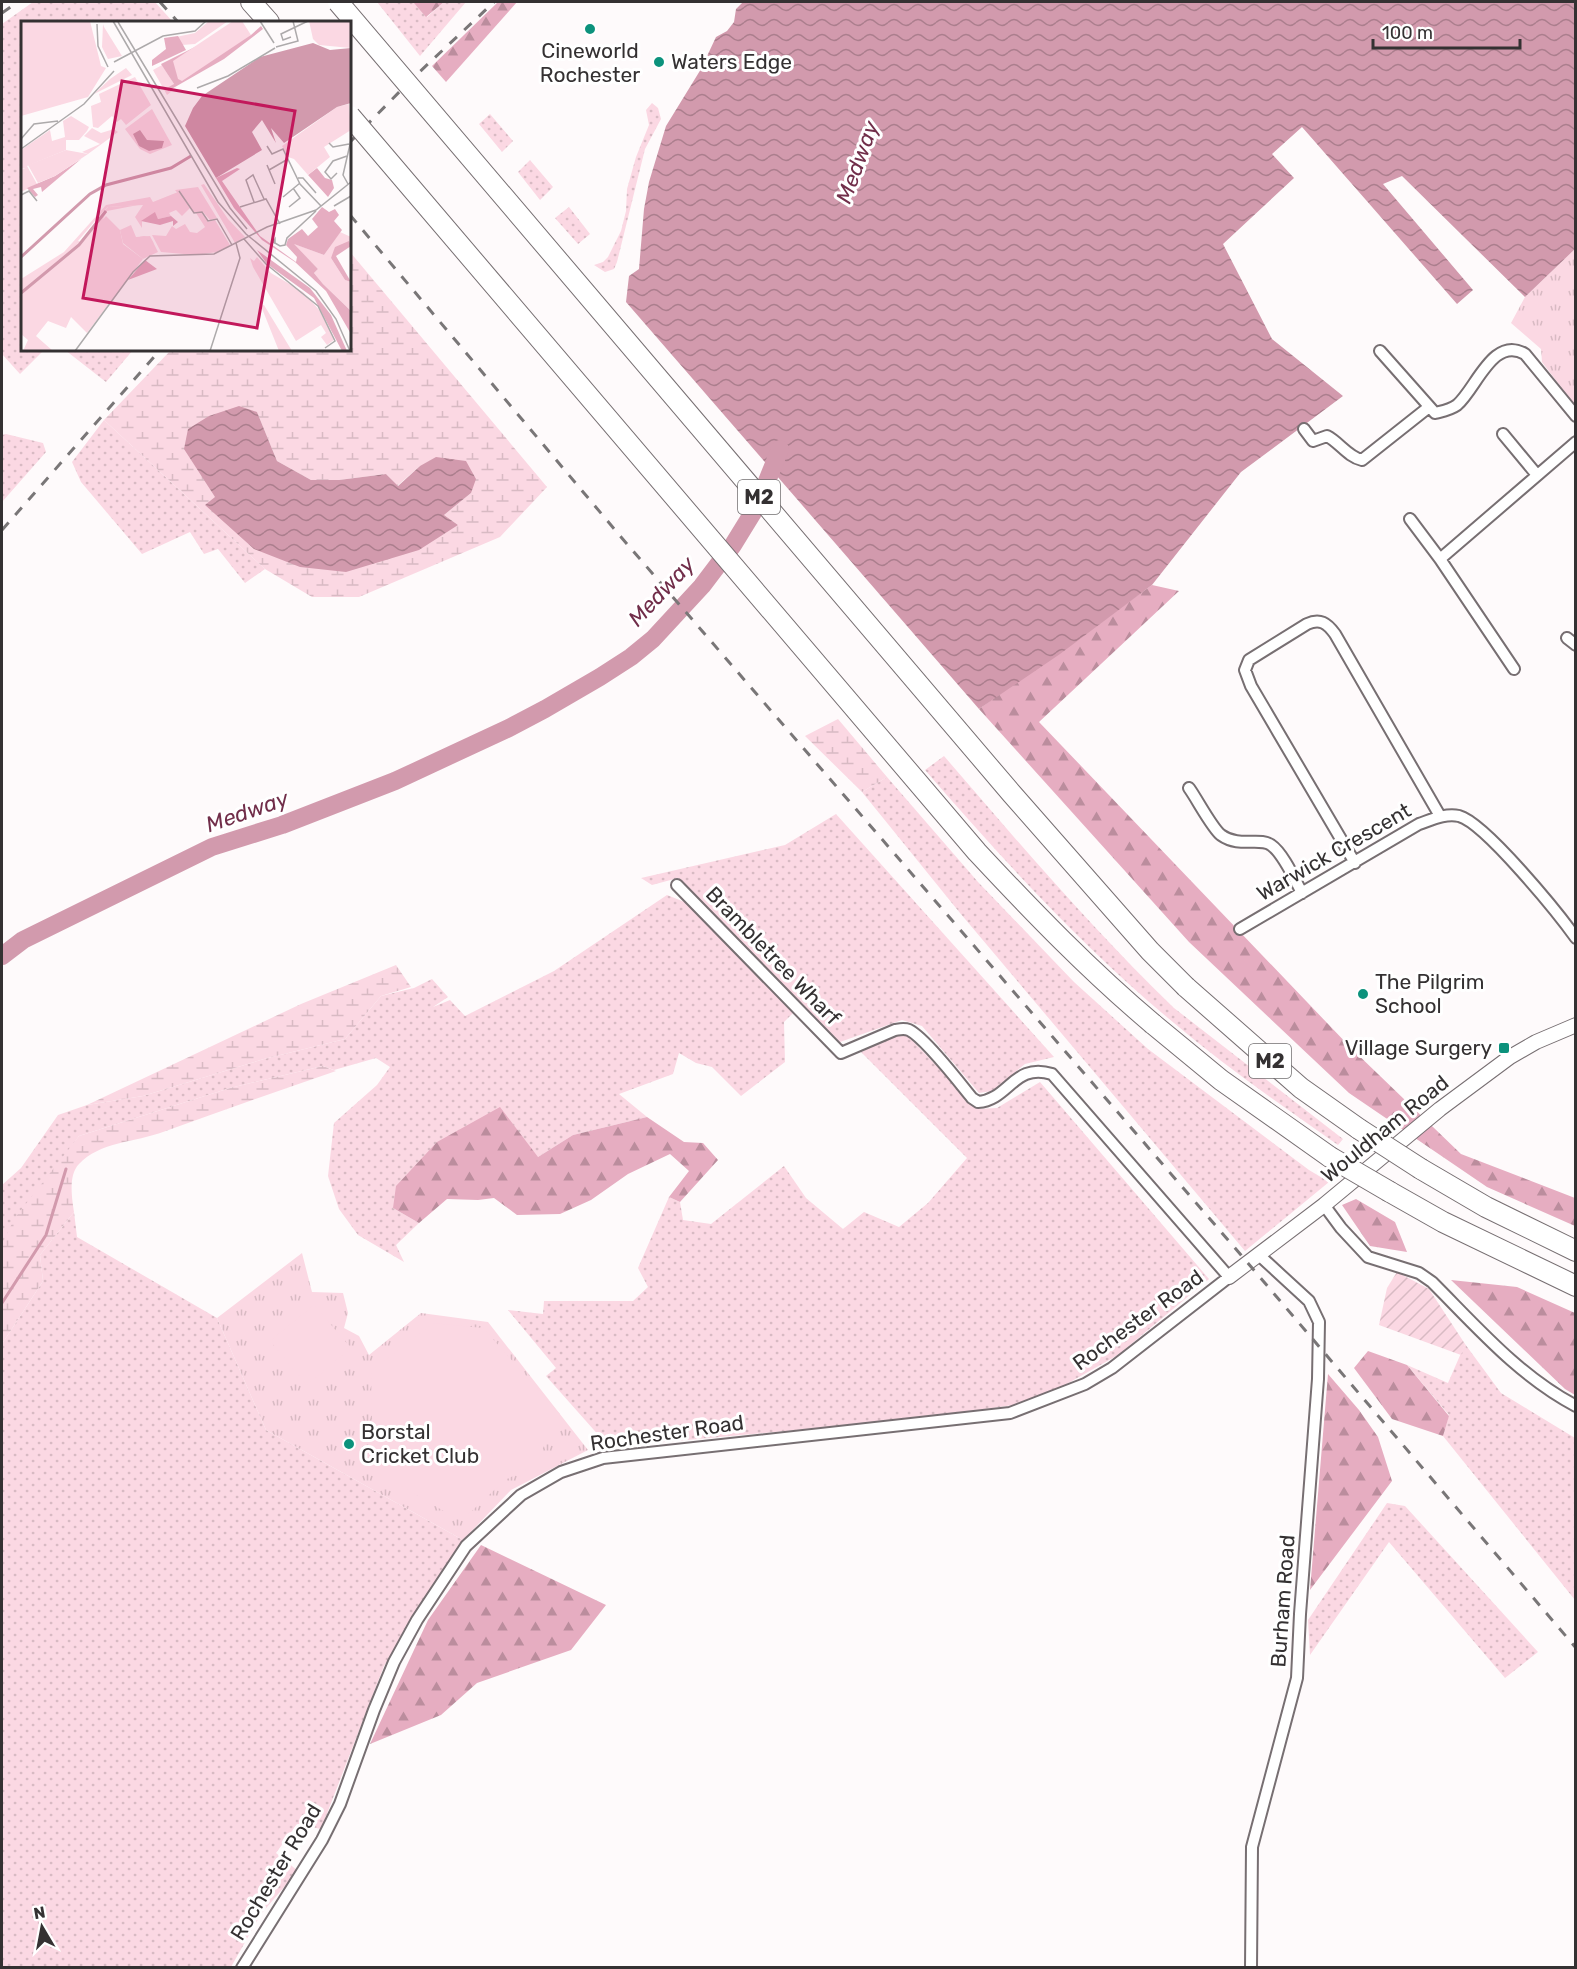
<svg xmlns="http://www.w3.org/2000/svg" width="1577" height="1969" font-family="Rubik,sans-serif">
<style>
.grass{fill:url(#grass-dots)}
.forest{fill:url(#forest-firs)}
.wetland{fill:url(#wetland-marsh);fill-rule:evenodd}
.park{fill:url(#park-tufts)}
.garden{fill:url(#garden-furrows)}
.pitch{fill:#fbd8e3}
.water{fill:url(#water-waves)}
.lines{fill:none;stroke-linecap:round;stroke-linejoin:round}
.stream{stroke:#d29aad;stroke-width:3}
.river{stroke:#d29aad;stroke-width:18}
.minor-casing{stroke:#776f72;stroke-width:14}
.tertiary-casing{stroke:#776f72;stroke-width:16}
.motorway-casing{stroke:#776f72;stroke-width:22}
.minor{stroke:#fff;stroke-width:10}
.tertiary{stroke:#fff;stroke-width:14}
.motorway{stroke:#fff;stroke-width:20}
.rail{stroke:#797677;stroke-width:3;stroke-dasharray:10 10;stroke-linecap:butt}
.motorway-bridge-casing{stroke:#776f72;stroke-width:22;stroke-linecap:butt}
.motorway-bridge{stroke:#fff;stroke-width:20}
.poi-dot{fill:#0c927c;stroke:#fff;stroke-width:2}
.labels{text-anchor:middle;stroke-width:6;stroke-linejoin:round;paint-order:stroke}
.shield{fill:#fff;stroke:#716f70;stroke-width:1.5}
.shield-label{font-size:20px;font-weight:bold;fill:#343132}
.poi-label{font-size:21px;fill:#343132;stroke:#fff;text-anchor:start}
.street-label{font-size:21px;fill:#343132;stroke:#fff}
.water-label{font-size:22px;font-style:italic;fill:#712e4a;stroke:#fff}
.inset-river{fill:none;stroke:#d29aad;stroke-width:3}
.inset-road{fill:none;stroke:#adaaab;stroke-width:1.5}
.view{fill:#c2185b;fill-opacity:0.15;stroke:#c2185b;stroke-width:3}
.inset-edge{fill:none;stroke:#343132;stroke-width:3}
</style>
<defs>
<pattern id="grass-dots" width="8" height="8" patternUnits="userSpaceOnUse" patternTransform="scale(1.5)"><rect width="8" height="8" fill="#fbd8e3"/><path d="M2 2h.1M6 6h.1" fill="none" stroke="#d8bac3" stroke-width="1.8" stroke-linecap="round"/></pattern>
<pattern id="forest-firs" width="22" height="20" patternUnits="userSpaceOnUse" patternTransform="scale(1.5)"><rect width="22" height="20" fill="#e6adc1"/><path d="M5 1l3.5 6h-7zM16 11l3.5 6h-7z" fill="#bb8d9d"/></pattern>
<pattern id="wetland-marsh" width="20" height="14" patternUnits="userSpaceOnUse" patternTransform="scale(1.5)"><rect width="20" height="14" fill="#fbd8e3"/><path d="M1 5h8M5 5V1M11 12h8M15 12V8" fill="none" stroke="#d8bac3"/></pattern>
<pattern id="park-tufts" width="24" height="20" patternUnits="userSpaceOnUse" patternTransform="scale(1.5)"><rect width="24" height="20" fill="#fbd8e3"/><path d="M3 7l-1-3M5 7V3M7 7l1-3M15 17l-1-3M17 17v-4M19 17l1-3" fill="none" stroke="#d8bac3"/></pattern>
<pattern id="garden-furrows" width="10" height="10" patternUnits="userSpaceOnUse" patternTransform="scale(1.5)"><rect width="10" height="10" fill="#fbd8e3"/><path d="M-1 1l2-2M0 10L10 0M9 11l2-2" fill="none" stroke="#d8bac3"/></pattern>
<pattern id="water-waves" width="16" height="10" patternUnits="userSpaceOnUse" patternTransform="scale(1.5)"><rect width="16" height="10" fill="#d29aad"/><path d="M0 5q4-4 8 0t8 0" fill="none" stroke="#ab7e8d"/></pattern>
</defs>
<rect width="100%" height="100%" fill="#fefafb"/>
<path class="grass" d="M33,2H155L173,22H22V350H44L20,374L2,354V24Z
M377,2H413L427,17L444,2H466L420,56Z
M652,103L658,108L661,119L645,149L617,262L614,269L605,272L594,265L603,262L608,257L621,231L626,211L627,189L636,157L649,125L646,110Z
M490,114L513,141L502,152L479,124Z
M530,160L553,187L540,200L518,172Z
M569,207L590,234L578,244L555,218Z
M65,350H133L106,382Z
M104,420L265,569L245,583L218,549L204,554L190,532L142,554L81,482L72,462Z
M6,434L43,443L46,452L2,502V435Z
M944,756C1018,842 1092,929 1174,1008L1343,1139L1338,1145C1282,1106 1226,1067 1174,1023C1083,948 1002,859 925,770Z
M887,777L978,882L1074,982L1148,1049L1309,1170L1329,1182L1245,1251L960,913L862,792Z
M836,814L1054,1057L1025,1064L992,1091L979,1093L922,1026L902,1020L840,1042L678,878L652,885L641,878L785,845Z
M667,895L687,903L795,1011L784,1022L785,1062L741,1096L712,1067L696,1063L679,1053L673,1074L619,1094L647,1117L573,1135L538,1157L393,1208L419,1223L396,1245L404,1262L358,1235L339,1209L328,1176L334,1123L377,1085L390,1067L376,1058L334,1070L323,1066L230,1088L79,1136L2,1245V1185L21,1168L58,1115L87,1105L143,1096L264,1059L345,1039L381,996L414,988L432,979L448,997L433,1007L450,1000L465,1016L554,971Z
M899,1032L908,1036L978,1109L997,1108L1040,1082L1209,1279L1118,1355L1063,1386L1013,1405L919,1419L609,1447L546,1376L556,1368L508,1310L543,1314L544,1301H633L648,1287L638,1268L669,1197L680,1202L683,1220L711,1224L784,1166L806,1198L843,1229L864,1212L899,1227L928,1203L967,1158L861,1052Z
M74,1212L77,1237L217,1318L266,1430L463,1540L384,1666L321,1829L297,1824L276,1853L298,1871L261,1914L231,1967L2,1968V1344L43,1281L40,1255Z
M1465,1344L1501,1393L1575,1438V1600L1443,1436L1449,1415L1407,1365L1448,1383Z
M1387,1503L1405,1506L1538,1652L1505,1678L1389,1542L1310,1655L1308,1620Z"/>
<path class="forest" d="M413,2H444L426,17Z
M498,2H517L446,82L432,66Z
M1152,585L1179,591L1039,722L1351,1048L1461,1154L1575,1198V1226L1487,1187L1349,1093L1189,942L979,709Z
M500,1107L538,1157L573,1135L647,1117L684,1142L703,1143L718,1160L680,1202L669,1197L689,1171L670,1154L628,1174L591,1200L560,1214L517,1215L494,1198L478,1200L447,1199L419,1223L393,1208L396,1186L437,1142Z
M1356,1199L1395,1222L1407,1252L1370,1246L1342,1205Z
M1451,1280L1517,1287L1575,1313V1395L1565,1389Z
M1368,1351L1407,1365L1449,1416L1443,1436L1392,1419L1354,1368Z
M1328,1374L1359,1410L1378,1437L1392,1481L1310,1590Z
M481,1545L606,1605L571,1650L477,1683L441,1715L370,1744L428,1620Z"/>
<path class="wetland" d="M350,252L547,487L500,537L359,597H312L265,569L104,420L171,350H350ZM257,412L277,461L311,480H339L386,474L397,486L420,466L471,493L444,515L458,525L206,505L216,498Z
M838,719L887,777L862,792L805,736Z
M396,965L411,987L381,996L345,1039L264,1059L143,1096L87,1105L301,1004Z
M323,1066L336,1071C278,1091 221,1111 163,1132C136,1142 99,1142 79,1164C68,1175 72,1199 74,1212L40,1255L43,1281L2,1344V1245L14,1219L79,1136L230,1088Z"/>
<path class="park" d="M1575,249V406L1542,362L1541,349L1511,323L1525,297Z
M302,1253L312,1292L343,1293L348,1313L344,1328L359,1336L369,1355L421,1313L488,1322L588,1450L511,1490L463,1540L266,1430L217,1318Z"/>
<path class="garden" d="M1397,1272L1429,1289L1465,1344L1461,1355L1379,1325L1387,1288Z"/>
<path class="pitch" d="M314,1305L351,1348L307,1385L270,1341Z
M433,1323L483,1328L560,1414L534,1466L505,1480L461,1521L373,1470L371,1371Z"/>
<path class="water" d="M743,2H1575V249L1525,297L1402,176L1383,184L1473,290L1457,304L1302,127L1272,154L1294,178L1223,244L1272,339L1343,396L1241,472L1152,585L1060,654L979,709L626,302L629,276L639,269L644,209L649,182L666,126L701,69L716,37L727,31L734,22L736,9Z
M239,406L257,412L277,461L311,480H339L386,474L398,486L420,466L436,457L466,461L476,479L471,493L444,515L458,525L419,550L346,572L300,567L254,549L205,505L215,497L184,449L188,429L209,416Z"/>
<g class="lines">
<path class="stream" d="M2,1303L46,1235L66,1169"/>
<path class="river" d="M2,956L23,940L212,847L282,825L395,781L509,728L545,709L600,677L631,657L653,639L702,586L733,545L757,506L780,449"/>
<g class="minor-casing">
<path id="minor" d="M1380,351L1435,413C1443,411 1450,410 1457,405C1476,389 1493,335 1525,354L1576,416
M1304,429L1313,441L1327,436C1339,442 1348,457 1362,460L1429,407
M1503,434L1537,475
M1410,519L1440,559L1514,669
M1440,559L1576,442
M1567,638L1576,645
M1189,788C1197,799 1212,828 1221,835C1239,848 1260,837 1271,845C1283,853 1295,880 1302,893
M1355,863L1251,686L1245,670L1249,660L1307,624C1320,618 1327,623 1335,634L1440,816
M1240,929L1419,824C1431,820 1445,813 1459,816C1485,823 1558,913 1576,938
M1324,1205L1341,1228L1368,1257L1419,1273L1432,1282C1477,1327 1519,1376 1576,1406
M242,1968L322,1840L340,1804L374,1710L394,1662L417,1620L466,1546L521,1495L561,1472L603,1458L1010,1413L1085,1384L1112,1368L1229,1277L1052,1074C1014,1062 1009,1100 978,1102L972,1098C959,1082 925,1038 909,1030C904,1028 901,1029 895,1030L841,1053L677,885
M1251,1968L1252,1847L1297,1678L1300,1614L1318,1379L1319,1322L1309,1301L1259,1255"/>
</g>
<g class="tertiary-casing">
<path id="tertiary" d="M1229,1277L1324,1205L1440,1109L1510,1057L1536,1042L1576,1025"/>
</g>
<g class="motorway-casing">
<path id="motorway" d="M251,2L269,22
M1186,987L1301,1088L1359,1129
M1153,1024L1221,1080L1330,1157
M1421,1169L1486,1207L1576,1251
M1390,1192L1443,1222L1576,1286"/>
</g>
<use href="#minor" class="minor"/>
<use href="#tertiary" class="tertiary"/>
<use href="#motorway" class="motorway"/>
<path class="rail" d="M160,2L178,22
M2,13L18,2
M350,142L412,79L494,2
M350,215L621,537L1241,1255L1576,1648
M2,530L160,350"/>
<g class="motorway-bridge-casing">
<path id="motorway-bridge" d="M338,2L1012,794L1150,951L1186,987
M350,116L977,852C1033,912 1090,971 1153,1024
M1359,1129L1421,1169
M1330,1157L1390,1192"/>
</g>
<use href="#motorway-bridge" class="motorway-bridge"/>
</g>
<g class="poi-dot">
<circle cx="590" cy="29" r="6"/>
<circle cx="659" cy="62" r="6"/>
<circle cx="1363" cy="994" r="6"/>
<rect x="1498" y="1042" width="12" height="12" rx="3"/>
<circle cx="349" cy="1444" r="6"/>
</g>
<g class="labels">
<g class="shield">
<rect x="738" y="480" width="42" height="34" rx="4.5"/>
<rect x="1249" y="1044" width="42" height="34" rx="4.5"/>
</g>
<g class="shield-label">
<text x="759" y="504">M2</text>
<text x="1270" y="1068">M2</text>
</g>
<g class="poi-label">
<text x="590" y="58" text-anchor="middle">Cineworld<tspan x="590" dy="24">Rochester</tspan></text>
<text x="671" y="69">Waters Edge</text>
<text x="1375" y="989">The Pilgrim<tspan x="1375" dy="24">School</tspan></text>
<text x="1492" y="1055" text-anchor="end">Village Surgery</text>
<text x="361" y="1439">Borstal<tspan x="361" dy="24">Cricket Club</tspan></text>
</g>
<g class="street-label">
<text transform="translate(1334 852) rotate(-30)" y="7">Warwick Crescent</text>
<text transform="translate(773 956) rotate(46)" y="7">Brambletree Wharf</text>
<text transform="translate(1385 1129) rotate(-39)" y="7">Wouldham Road</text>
<text transform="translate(1138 1320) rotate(-36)" y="7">Rochester Road</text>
<text transform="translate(667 1433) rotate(-8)" y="7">Rochester Road</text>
<text transform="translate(1283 1601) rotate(-86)" y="7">Burham Road</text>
<text transform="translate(276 1872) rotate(-59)" y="7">Rochester Road</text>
</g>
<g class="water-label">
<text transform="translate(857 162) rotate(-70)" y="8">Medway</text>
<text transform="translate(661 591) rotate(-47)" y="8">Medway</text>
<text transform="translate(247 811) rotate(-19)" y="8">Medway</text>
</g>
</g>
<g transform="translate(21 21)">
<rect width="330" height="330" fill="#fefafb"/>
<path d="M188,0H207L174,23L161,24L155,16L174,12ZM82,3L83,6L101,35L87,38L81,26ZM141,44L153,63L148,70L156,66L146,74L132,49ZM105,47L111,54L73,73L89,58ZM114,56L130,84L105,104L100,98L96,101L91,95L77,107L72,106L70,85L80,81L78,73ZM50,95L68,106L66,110L58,119H45V129L6,145L16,163L0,171V149L4,147L0,148V129L29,109L31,120L44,116L42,100ZM71,107L80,112L93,108L97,111L67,133L61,131L79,123L63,115ZM183,163L207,198L224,216L214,222L180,164ZM177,166L196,197L189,199L182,191H173L154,169ZM157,171L169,187L161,195L155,189L148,192L150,195L137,198L134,192L121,200V207L114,196L122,184L87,186L79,194L57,220L61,221L85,195L99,209L102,223L122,238L66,312L50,296L45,307L27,300L15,315L32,330H2L7,319L0,313V258L43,231L85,184L129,176L132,181ZM180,191L187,201L194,199L209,224L197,231L174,234L140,231L131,214L145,215L151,205L155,208L164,203L169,211L176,212L184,206L175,192ZM319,211L330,216V222L310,237L324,259L330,261V290L302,263L293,252L297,248L271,222L303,234ZM236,236L250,252L282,271L299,290L313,319L306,324L300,316L305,312L300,304L275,320L232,246L229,237L233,240ZM243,284L271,330H258L240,285Z" fill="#fbd8e3"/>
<path d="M240,5L242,8L203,38L147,70L146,67L153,63L140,43L176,25L230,14ZM157,15L165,29L131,45V39L145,28L143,17ZM60,138L21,171L20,166L12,168L17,174L14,176L6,167L34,155ZM216,147L219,148L201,160L239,215L275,241L276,236L265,224L267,218L281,208L287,215L297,206L291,198L301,186L308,191L314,188L318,194L313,200L321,209L303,234L273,223L297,248L293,252L302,263L330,290V313L305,270L274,241L241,219L213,187L195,157ZM296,147L304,157L311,159L313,167L307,176L287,154ZM134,191L137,198L150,195L157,201L152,205V200L139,204L120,200ZM328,220L330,225L315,235L330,261L324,259L310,237L314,226ZM236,229L289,267L310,294L326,330H321L293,277L246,243ZM124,239L136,248L107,259Z" fill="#e6adc1"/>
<path d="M131,88L151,124L129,133L119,128L104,108ZM45,129L67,133L34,155L17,162L7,144ZM117,184L86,190L80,202L56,224L87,186Z" fill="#fbd8e3"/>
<path d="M0,0H69L80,45L85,47L67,76L0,95ZM212,0H221L230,14L161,60L157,58L152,40ZM288,0H330V27L298,24L292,18ZM328,83L330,109L303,126L309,136L287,154L273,138L267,136L261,125L316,86ZM110,204L115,216L129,215L137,231L122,238L102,222L99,209Z" fill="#fbd8e3"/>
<path d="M113 225a10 10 0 1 1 20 0a10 10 0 1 1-20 0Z" fill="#fbd8e3"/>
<path d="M292,22L309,29L330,27V82L316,86L263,122L250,107L255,122L241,99L231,111L241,129L195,157L164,105L172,87L181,75L239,36ZM119,109L126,119L143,120L141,127L128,130L118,125L112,113Z" fill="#d29aad"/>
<path class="inset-river" d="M0,236L69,173L85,164L150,147L170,135M0,272L58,224L85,190"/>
<path class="inset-road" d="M92,0L197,181L225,213L295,270L315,298L329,330M239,0L253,22M97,1L209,187L226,208M76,3L77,25L87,46M270,16L262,19L260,13L287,0M255,26L277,20L272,0M93,41L142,15L174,10L185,0M176,67L207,55L254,27M0,118L13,103L37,100M308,122L312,126L328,123M246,125L251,133L262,128L279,163L300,185M0,128L63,83L93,50M246,144L254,163M248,149L267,138M316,152L310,158L304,151L312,140L326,135M277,157H282L295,172M327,163L322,154L330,119M158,170L173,192L181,191L187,200L196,198L211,224M0,174L8,170L16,180M262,176L279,162M233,181L225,159L232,154L243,178M313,185L330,175M219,186L245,178L259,203M268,186L279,177L272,167M223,218L245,243L297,285L314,320L304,327M254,223V218L252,221L254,222L259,225L264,224L266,217L295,190M54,330L112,251L129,235L193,233L246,206L295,189L330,161M189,330L219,237L215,222"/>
<path class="view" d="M101,60L274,90L236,307L62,277Z"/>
<rect width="330" height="330" class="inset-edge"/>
</g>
<rect width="1577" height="1969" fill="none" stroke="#343132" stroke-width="6"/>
<g transform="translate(42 1927) rotate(350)" stroke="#ffffff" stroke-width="4.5" paint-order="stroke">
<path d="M0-4.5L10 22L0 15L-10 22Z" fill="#343132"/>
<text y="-9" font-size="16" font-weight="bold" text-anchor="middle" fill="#343132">N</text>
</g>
<path d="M1373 39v9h147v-9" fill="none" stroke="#343132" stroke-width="3"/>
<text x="1382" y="39" font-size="18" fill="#343132" stroke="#ffffff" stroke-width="4.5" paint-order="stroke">100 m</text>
</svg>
